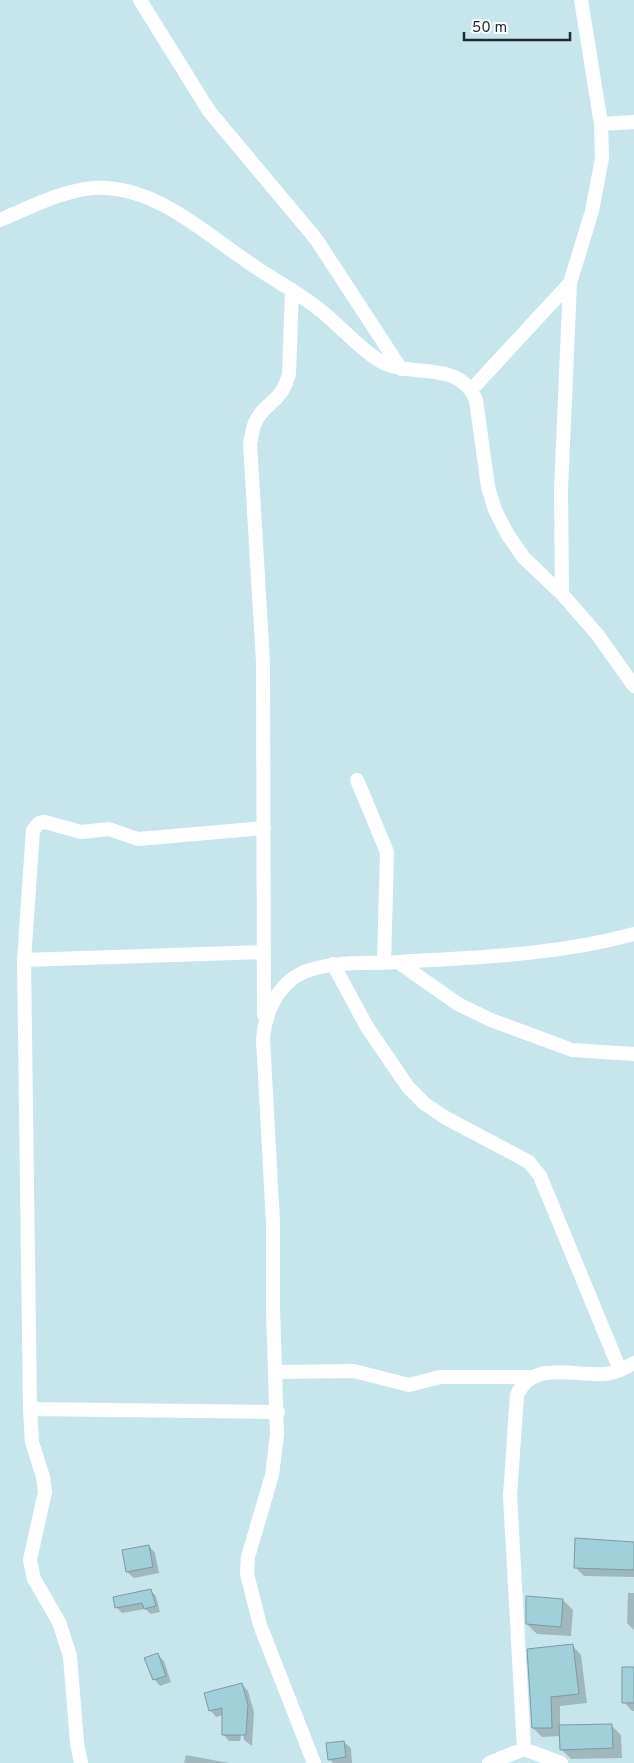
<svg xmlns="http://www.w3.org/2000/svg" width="634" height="1763" font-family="Overpass,sans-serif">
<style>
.shadow{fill:#0003}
.building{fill:#a0d0d9;stroke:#7d9aa0}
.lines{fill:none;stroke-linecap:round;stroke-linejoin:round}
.minor{stroke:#fff;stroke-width:14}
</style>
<rect width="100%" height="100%" fill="#c7e6ec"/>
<path class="shadow" d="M634,1542V1577L584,1576L575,1567Z
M149,1546L155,1553L159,1573L134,1578L127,1572L124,1551Z
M151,1591L156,1596L160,1612L151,1614L145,1609L122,1613L116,1607Z
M628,1593H634V1630L627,1623Z
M563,1600L573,1610L571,1636L537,1634L527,1624Z
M572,1645L581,1655L587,1703L560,1706V1726L611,1725L621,1735L622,1758L571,1759L561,1749V1736L542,1737L533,1728Z
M157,1654L164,1661L171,1682L160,1686L154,1679Z
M634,1668V1711H632L624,1702Z
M242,1684L248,1691L254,1712L252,1746L244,1740L242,1731L240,1741H229L223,1734V1715L216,1717L210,1710Z
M344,1742L351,1748L352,1763H333L329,1759Z
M186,1755L229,1763H184Z"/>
<path class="building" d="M575,1538L634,1542V1570L574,1568Z
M149,1545L153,1567L126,1572L122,1550Z
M151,1589L156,1606L144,1609L142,1603L115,1608L113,1597Z
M526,1596L563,1599L561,1627L526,1624Z
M573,1644L579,1694L551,1697L552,1728H532L527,1649Z
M158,1653L166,1676L153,1680L144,1658Z
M622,1667H634V1703H622Z
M242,1683L248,1705L246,1735H222V1708L209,1711L204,1693Z
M612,1724L613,1748L560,1750L559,1725Z
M344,1741L346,1757L328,1760L326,1743Z"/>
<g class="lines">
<path class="minor" d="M140,0L209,111L316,239L401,369
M601,124L634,122
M0,220C29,208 61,191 93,188C151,185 196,226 241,257C266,276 295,290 320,310C337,323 363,352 380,361C413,379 459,359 476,400L488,487L495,510L508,535L524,558L562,594L597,634L634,686
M471,390L570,283
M562,594L561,490L570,283L592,211L602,158L601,124L581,0
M357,780L387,852L384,963
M24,960L264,952
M398,962L458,1004L491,1020L572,1050L634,1054
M333,964L367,1027L408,1087L425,1104L446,1118L529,1162L540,1176L620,1370
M264,1015L263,662L250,443C252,437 252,429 255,423C264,402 281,404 289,374L292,290
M276,1372L354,1371L409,1385L440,1377H530
M30,1409L278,1412
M524,1749L561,1763
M81,1763L77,1743L70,1656L59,1622L34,1579L30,1560L45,1492L43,1477L32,1442L30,1409L24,960L33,830L39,823L45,822L81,832L109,829L138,839L264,828
M314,1763L260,1625L247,1574L248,1557L272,1475L277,1435L273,1308V1223L263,1039C265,1013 277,985 302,973C332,960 368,964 400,962C479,957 557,955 634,934
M489,1763L524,1749L510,1495L517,1395C532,1360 573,1376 605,1374C615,1373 625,1368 634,1363"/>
</g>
<path d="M464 32v8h106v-8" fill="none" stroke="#1f2b2d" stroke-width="2.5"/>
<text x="472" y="32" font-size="15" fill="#1f2b2d" stroke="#ffffff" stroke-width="4" paint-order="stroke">50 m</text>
</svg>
